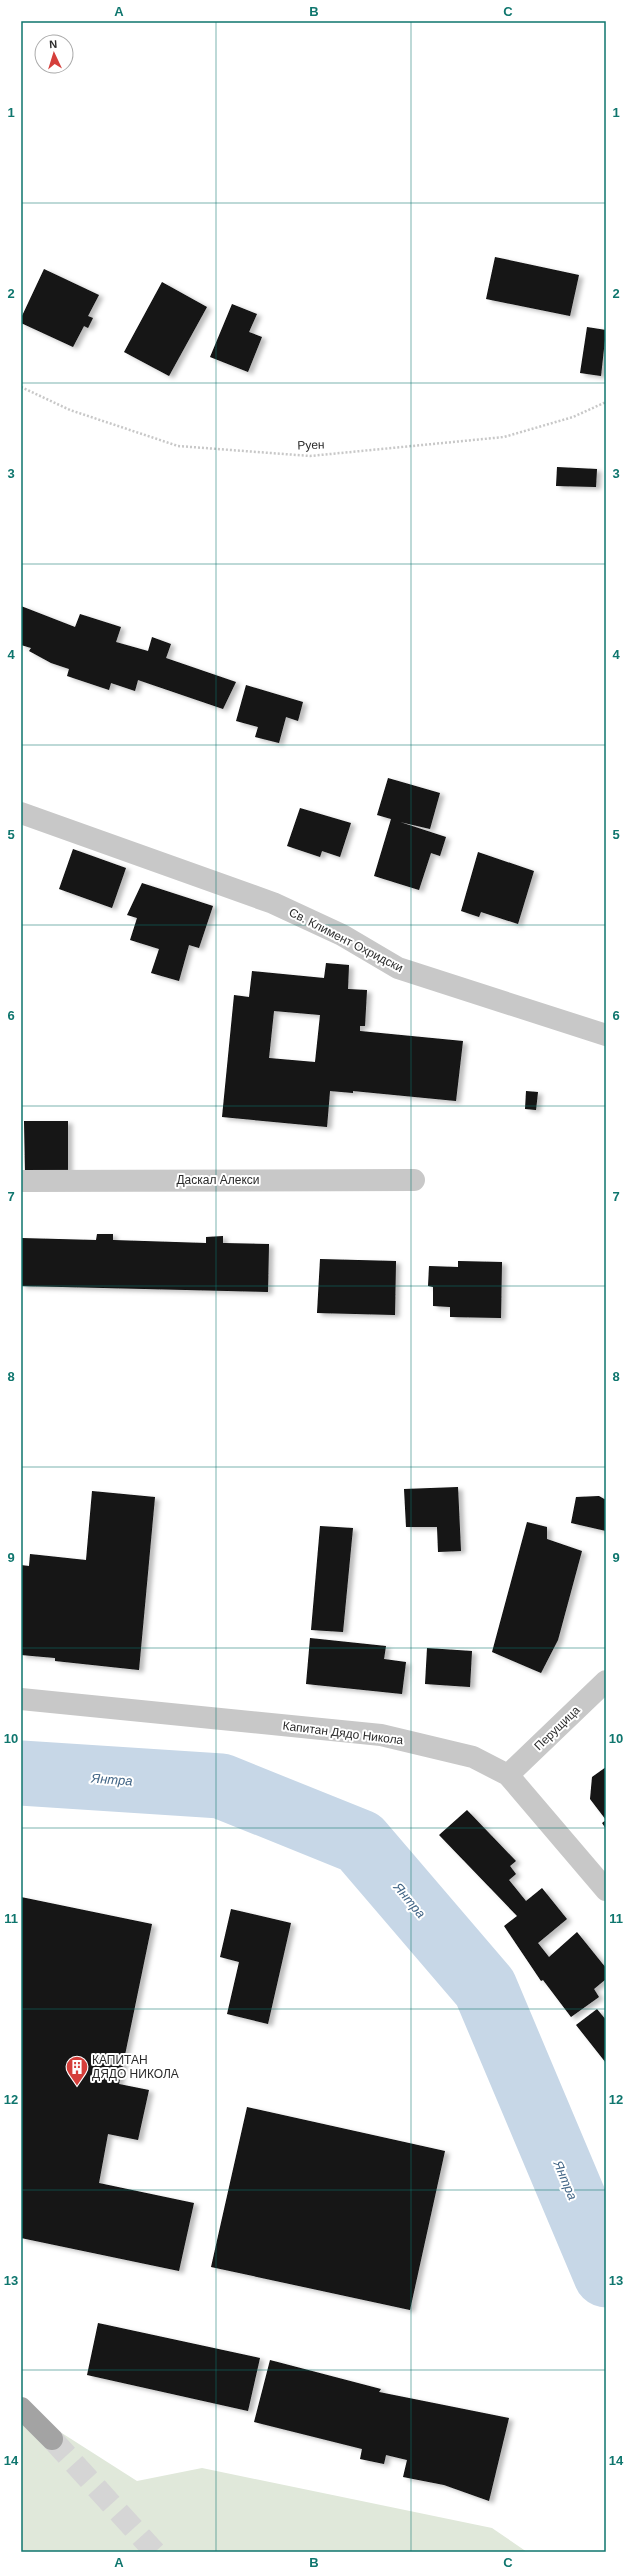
<svg xmlns="http://www.w3.org/2000/svg" width="627" height="2573" font-family="Helvetica,sans-serif">
<style>
.green{fill:#e0e8da}
.lines{fill:none;stroke-linecap:round;stroke-linejoin:round}
.river{stroke:#c7d7e7;stroke-width:65}
.building{fill:#121212;fill-rule:evenodd;filter:url(#shadow)}
.major-tunnel{stroke:#d5d5d5;stroke-width:22;stroke-dasharray:22 11;stroke-linecap:butt}
.path{stroke:#c8c8c8;stroke-width:2.5;stroke-dasharray:2 2;stroke-linecap:butt}
.minor{stroke:#c8c8c8;stroke-width:22}
.major{stroke:#a3a3a3;stroke-width:22}
.grid{fill:none;stroke:#0f766e;stroke-width:1;stroke-opacity:0.55}
.labels{text-anchor:middle;stroke-width:4;stroke-linejoin:round;paint-order:stroke}
.street-label{font-size:12px;fill:#2b2b2b;stroke:#fff}
.poi-label{font-size:12px;fill:#2b2b2b;stroke:#fff;text-anchor:start}
.water-label{font-size:13px;font-style:italic;fill:#416485;stroke:#fff}
.neatline{fill:none;stroke:#0f766e;stroke-width:1.5}
.grid-label{font-size:13px;text-anchor:middle;font-weight:bold;fill:#0f766e}
</style>
<defs>
<filter id="shadow"><feDropShadow dx="4.5" dy="2.5" stdDeviation="2" flood-color="#0004"/></filter>
</defs>
<rect width="100%" height="100%" fill="#fff"/>
<path class="green" d="M21,2407L137,2481L202,2468L492,2528L527,2552H21Z"/>
<g class="lines">
<path class="river" d="M21,1773L221,1786L360,1842L485,1988L606,2275"/>
</g>
<path class="building" d="M495,257L579,275L570,316L486,299Z
M44,269L99,295L88,316L93,318L88,328L84,326L73,347L21,323V318Z
M162,282L207,307L169,376L124,352Z
M232,304L257,314L249,332L262,337L248,372L210,357Z
M587,327L606,330L601,376L580,373Z
M557,467L597,469L596,487L556,486Z
M21,606L75,627L80,614L121,627L116,642L148,651L152,637L171,644L166,658L236,682L223,709L138,680L135,691L111,683L109,690L67,676L69,669L51,663L29,651L31,648L21,645Z
M246,685L303,702L298,721L286,717L279,743L255,737L258,727L236,721Z
M388,778L440,793L430,829L400,822L446,837L440,856L431,853L419,890L374,876L391,819L377,815Z
M300,808L351,823L340,857L322,851L320,857L287,846Z
M73,849L126,868L112,908L59,889Z
M478,852L534,871L518,924L481,912L479,917L461,911Z
M142,883L213,906L199,948L189,945L179,981L151,973L159,949L130,940L137,918L127,915Z
M326,963L349,965L348,989L367,990L365,1026H360V1031L463,1041L456,1101L353,1091V1093L330,1091L327,1127L222,1117L234,995L249,997L252,971L324,978ZM274,1011L320,1015L315,1062L269,1058Z
M526,1091L538,1092L536,1110L525,1109Z
M24,1121H68V1175L25,1174Z
M97,1234H113V1240L206,1243V1237L223,1236V1243L269,1244L268,1292L21,1286V1238L96,1240Z
M320,1259L396,1261L395,1315L317,1313Z
M458,1261L502,1262L501,1318L450,1317V1307L433,1306V1287L428,1286L429,1266L458,1267Z
M458,1487L461,1551L438,1552L437,1527H406L404,1489Z
M92,1491L155,1497L139,1670L55,1661V1658L21,1655V1565L29,1566L30,1554L86,1560Z
M599,1496L606,1500V1531L571,1523L576,1497Z
M527,1522L547,1527V1539L582,1551L558,1640L541,1673L492,1652Z
M320,1526L353,1528L343,1632L311,1630Z
M310,1638L386,1646L384,1659L406,1662L402,1694L306,1684Z
M427,1648L472,1651L470,1687L425,1684Z
M606,1767V1820L590,1799L592,1777Z
M467,1810L516,1861L510,1866L516,1874L509,1880L526,1901L542,1888L567,1919L538,1943L549,1957L577,1932L606,1968V1979L594,1989L599,1997L571,2017L543,1980L541,1981L504,1926L517,1916L439,1835Z
M606,1820V1829L602,1823Z
M21,1897L152,1924L119,2084L149,2090L138,2140L108,2134L99,2183L194,2203L179,2271L21,2238Z
M231,1909L291,1923L268,2024L227,2014L239,1962L220,1957Z
M597,2009L606,2020V2063L576,2025Z
M247,2107L445,2151L410,2310L211,2267Z
M98,2323L260,2358L248,2411L87,2375Z
M270,2360L381,2389L379,2392L509,2418L489,2501L444,2485L403,2477L407,2460L386,2455L384,2464L360,2459L362,2449L254,2422Z"/>
<g class="lines">
<path class="major-tunnel" d="M52,2439L155,2552"/>
<path class="path" d="M21,387L70,410L178,446L310,456L504,437L573,417L606,402"/>
<path class="minor" d="M21,813L273,903L342,935L398,968L606,1035
M21,1181L414,1180
M21,1699L381,1735L473,1757L508,1775L606,1890
M508,1775L606,1681"/>
<path class="major" d="M21,2408L52,2439"/>
</g>
<path class="grid" d="M216,21V2552M411,21V2552M21,203H606M21,383H606M21,564H606M21,745H606M21,925H606M21,1106H606M21,1286H606M21,1467H606M21,1648H606M21,1828H606M21,2009H606M21,2190H606M21,2370H606"/>
<defs>
<g id="building-pin" transform="scale(1.15)"><path d="M0 17L-7.5 6A9.5 9.5 0 1 1 7.5 6Z" fill="#d53f3b" stroke="#fff"/><path d="M-4-6H4V6H1V3H-1V6H-4ZM-2.5-4.3h1.7v1.8h-1.7ZM.8-4.3h1.7v1.8H.8ZM-2.5-1h1.7V.8h-1.7ZM.8-1h1.7V.8H.8Z" fill="#fff"/></g>
</defs>
<g fill-rule="evenodd">
<use href="#building-pin" x="77" y="2067"/>
</g>
<g class="labels">
<g class="street-label">
<text transform="translate(311 445) rotate(-2)" y="4">Руен</text>
<text transform="translate(346 940) rotate(27)" y="4">Св. Климент Охридски</text>
<text x="218" y="1184">Даскал Алекси</text>
<text transform="translate(557 1728) rotate(-44)" y="4">Перущица</text>
<text transform="translate(343 1733) rotate(7)" y="4">Капитан Дядо Никола</text>
</g>
<g class="poi-label">
<text x="92" y="2064">КАПИТАН<tspan x="92" dy="14">ДЯДО НИКОЛА</tspan></text>
</g>
<g class="water-label">
<text transform="translate(112 1779) rotate(4)" y="5">Янтра</text>
<text transform="translate(410 1900) rotate(50)" y="5">Янтра</text>
<text transform="translate(566 2180) rotate(67)" y="5">Янтра</text>
</g>
</g>
<rect width="627" height="2573" fill="none" stroke="#ffffff" stroke-width="44"/>
<g transform="translate(54 54) rotate(356)"><circle r="19" fill="#ffffff" stroke="#aaaaaa"/>
<path d="M0-3L7 15L0 10L-7 15Z" fill="#d53f3b"/>
<text y="-6" font-size="11" font-weight="bold" text-anchor="middle" fill="#2b2b2b">N</text>
</g>
<rect x="22" y="22" width="583" height="2529" class="neatline"/>
<g class="grid-label">
<text x="119" y="16">A</text>
<text x="314" y="16">B</text>
<text x="508" y="16">C</text>
<text x="11" y="117">1</text>
<text x="616" y="117">1</text>
<text x="11" y="298">2</text>
<text x="616" y="298">2</text>
<text x="11" y="478">3</text>
<text x="616" y="478">3</text>
<text x="11" y="659">4</text>
<text x="616" y="659">4</text>
<text x="11" y="839">5</text>
<text x="616" y="839">5</text>
<text x="11" y="1020">6</text>
<text x="616" y="1020">6</text>
<text x="11" y="1201">7</text>
<text x="616" y="1201">7</text>
<text x="11" y="1381">8</text>
<text x="616" y="1381">8</text>
<text x="11" y="1562">9</text>
<text x="616" y="1562">9</text>
<text x="11" y="1743">10</text>
<text x="616" y="1743">10</text>
<text x="11" y="1923">11</text>
<text x="616" y="1923">11</text>
<text x="11" y="2104">12</text>
<text x="616" y="2104">12</text>
<text x="11" y="2285">13</text>
<text x="616" y="2285">13</text>
<text x="11" y="2465">14</text>
<text x="616" y="2465">14</text>
<text x="119" y="2567">A</text>
<text x="314" y="2567">B</text>
<text x="508" y="2567">C</text>
</g>
</svg>
